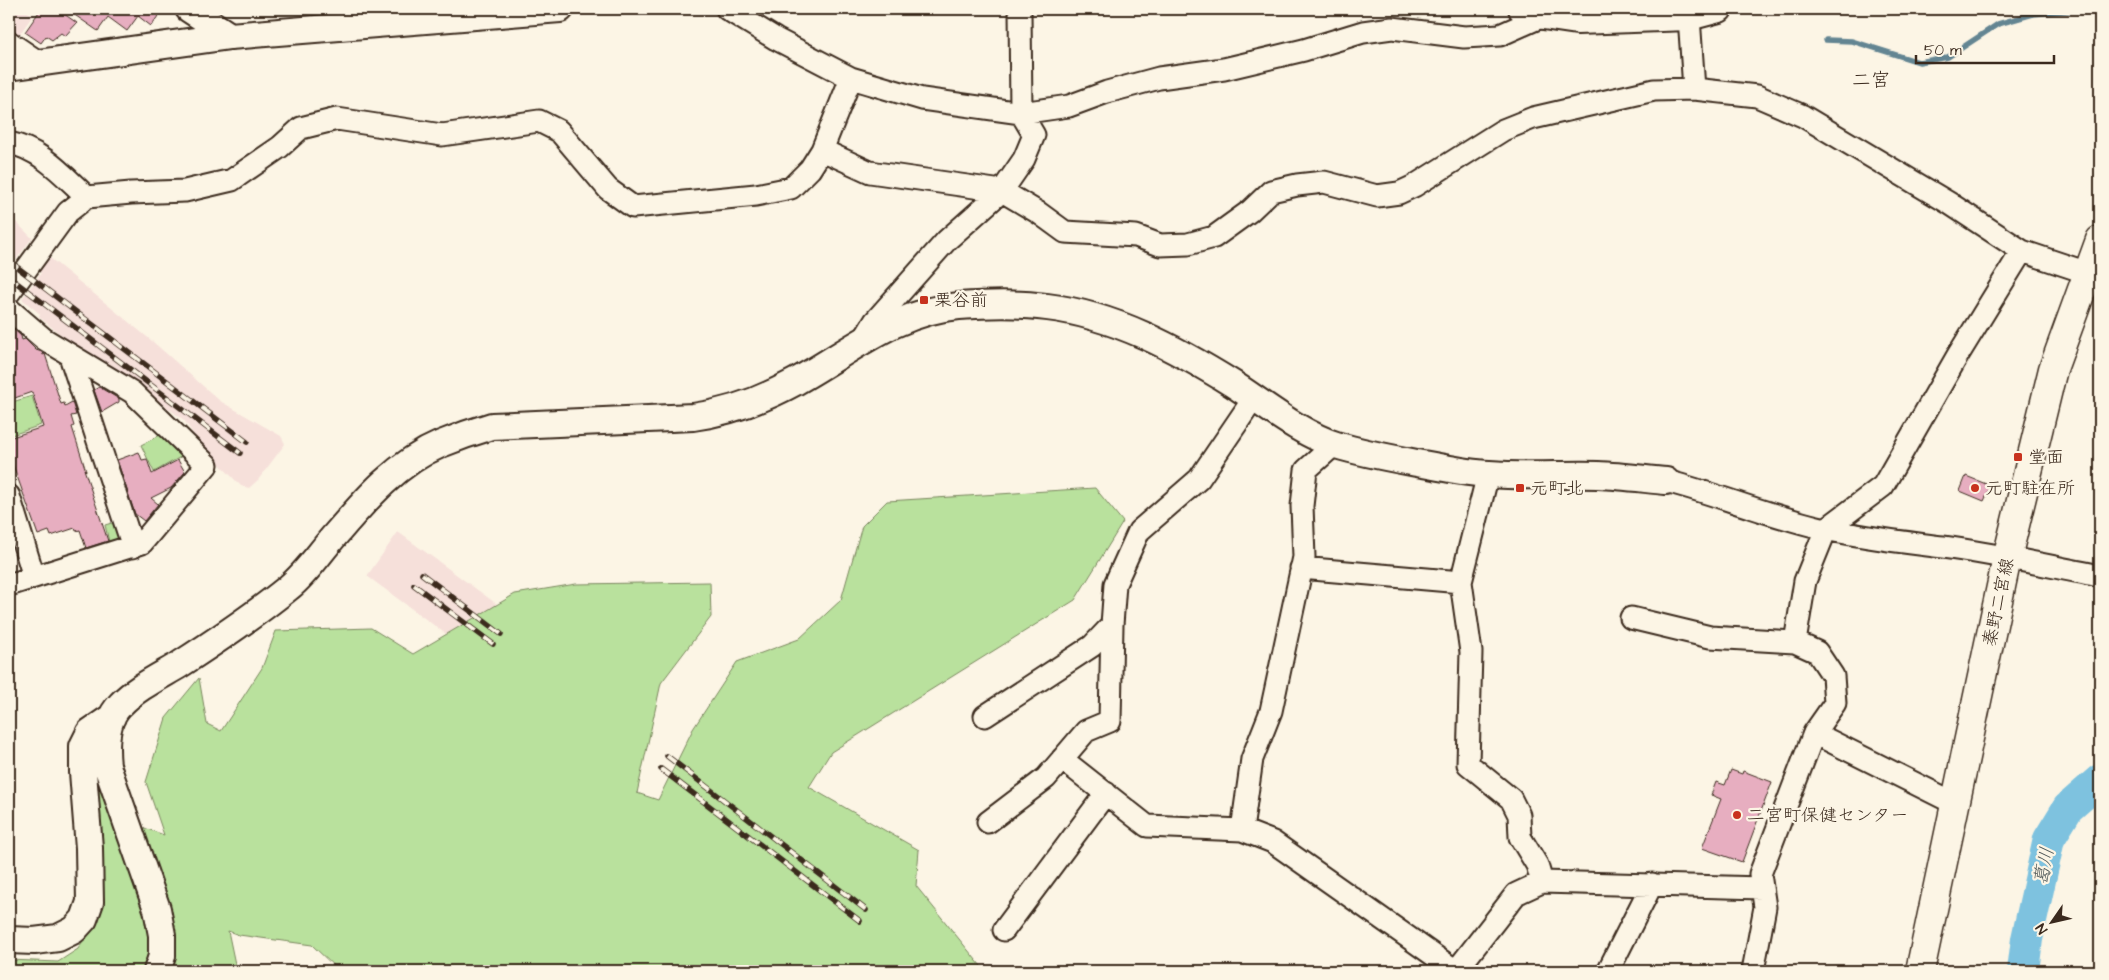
<svg xmlns="http://www.w3.org/2000/svg" width="2109" height="980" font-family="'Architects Daughter','Klee One',sans-serif">
<style>
.built{fill:#f6e0da}
.green{fill:#b9e19d;stroke:#7a865e}
.lines{fill:none;stroke-linecap:round;stroke-linejoin:round}
.stream{stroke:#638592;stroke-width:5.5}
.river{stroke:#7ec2df;stroke-width:32}
.building{fill:#e7aec0;stroke:#3b2a1e}
.minor-casing{stroke:#3b2a1e;stroke-width:25}
.tertiary-casing{stroke:#3b2a1e;stroke-width:30}
.primary-casing{stroke:#3b2a1e;stroke-width:31}
.minor{stroke:#fcf5e5;stroke-width:21}
.tertiary{stroke:#fcf5e5;stroke-width:26}
.primary{stroke:#fcf5e5;stroke-width:28}
.rail-casing{stroke:#3b2a1e;stroke-width:5.5}
.rail{stroke:#fcf5e5;stroke-width:4;stroke-dasharray:11;stroke-linecap:butt}
.poi-dot{fill:#c8321e;stroke:#fcf5e5;stroke-width:2}
.labels{text-anchor:middle;stroke-width:4.5;stroke-linejoin:round;paint-order:stroke}
.poi-label{font-size:18px;fill:#3b2a1e;stroke:#fcf5e5;text-anchor:start}
.street-label{font-size:18px;fill:#3b2a1e;stroke:#fcf5e5}
.neighbourhood-label{font-size:19px;fill:#3b2a1e;stroke:#fcf5e5}
.water-label{font-size:19px;font-style:italic;fill:#4f5858;stroke:#fcf5e5}
</style>
<rect width="100%" height="100%" fill="#fcf5e5"/>
<filter id="ink" filterUnits="userSpaceOnUse"><feTurbulence type="fractalNoise" baseFrequency=".02" numOctaves="2"/><feDisplacementMap in="SourceGraphic" scale="10" xChannelSelector="R" yChannelSelector="G"/><feConvolveMatrix kernelMatrix="1 2 1 2 8 2 1 2 1" color-interpolation-filters="sRGB"/></filter>
<g filter="url(#ink)">
<path class="built" d="M9,9H23L33,15L19,35L9,28Z
M9,215L32,238L9,269Z
M50,258L152,341L220,401L281,436L285,444L258,480L249,488L241,486L199,443L184,420L82,347L75,346L39,317L40,314L22,299L41,273L38,271Z
M398,532L531,629L499,673L367,576Z"/>
<path class="green" d="M32,396L41,425L9,436V403Z
M162,434L184,455L154,472L141,445Z
M1095,488L1123,522L1075,600L831,752L809,787L919,850L916,886L985,971H339L312,945L239,935L228,931L236,969L235,971H9V960L58,962L78,949L103,907L90,771L114,817L164,835L146,782L166,718L199,678L207,724L221,731L262,668L276,631L371,628L413,654L515,594L576,584L710,582L711,617L661,683L637,793L658,800L693,729L737,662L799,639L841,600L862,526L887,501Z
M115,522L120,539L110,546L105,525Z"/>
<g class="lines">
<path class="stream" d="M1826,40L1852,41L1919,62L1948,57L1998,24L2033,14L2084,9L2100,11"/>
<path class="river" d="M2023,971L2027,939L2049,839L2068,808L2100,780"/>
</g>
<path class="building" d="M41,9H57L77,23L65,36L61,33L52,40L46,36L41,43L25,32Z
M66,9H163L151,26L138,16L127,31L108,17L98,31Z
M9,325L21,336L22,340L25,339L36,350L42,352L43,355L45,354L61,404L64,403L65,406L72,402L76,415L71,416L74,426L72,427L86,471L84,469L108,541L86,548L80,530L76,531L75,528L51,536L49,531L38,535L12,462L9,463V438L43,427L32,392L9,400Z
M99,387L119,399V402L102,412L94,390Z
M139,452L142,460L147,459L152,474L178,460L185,472L171,488L151,498L158,504L144,521L135,514L117,460Z
M1966,476L1991,486L1984,501L1960,491Z
M1731,770L1742,774L1743,771L1772,782L1742,862L1702,848L1721,799L1711,795L1716,782L1725,785Z"/>
<g class="lines">
<g class="minor-casing">
<path id="minor" d="M727,9L776,39L851,78L922,99L1021,113L1069,106L1107,92L1159,78L1224,69L1304,50L1363,32L1392,28L1464,37L1500,35L1543,16
M1689,17L1694,89
M9,42L40,63
M9,143C41,149 64,176 87,197L68,212L9,293
M822,150L870,172L1002,191L1039,213L1065,232L1136,236L1160,245L1188,244L1214,237L1250,211L1271,191L1297,185L1324,182L1377,196L1399,193L1414,186L1503,130L1533,118L1654,90L1694,89L1757,96L1803,116L1949,203L2022,251L2088,273
M87,197L131,193L185,191L232,180L280,147L301,128L337,119L442,135L539,121L559,131L608,189L633,207L756,195L791,188L810,169L822,150L851,78
M9,309L44,339L132,392L207,465L142,543L9,585
M864,339L875,321L947,240L1002,191L1024,159L1034,135L1021,113L1020,9
M70,356L133,547
M1334,445L1306,470L1302,506L1304,557L1271,711L1252,759L1242,830L1273,842L1456,971
M1488,474L1461,582L1471,652L1468,764L1511,799L1519,815L1520,837L1537,865L1542,882
M1666,481C1720,495 1772,517 1826,529C1865,538 1904,542 1943,547C1996,554 2048,566 2100,576
M9,496L34,577
M1301,568L1461,582
M1631,618L1710,637L1795,642
M985,716L1092,646L1112,625
M1814,733L1835,703L1833,676L1817,652L1795,642L1805,581L1826,529L1883,486L1958,355L2022,251
M1062,759L1147,826L1242,830
M988,822L1046,778L1086,731L1110,721L1112,625L1115,584L1139,531L1199,479L1254,398
M1004,930L1106,793
M1456,971L1516,894L1542,882L1762,888
M1608,971L1652,884
M1753,971L1765,907L1760,874L1814,733L1956,804"/>
</g>
<g class="tertiary-casing">
<path id="tertiary" d="M189,9L230,36
M1522,9L1543,16L1577,21L1689,17L1719,9
M9,67L230,36L560,9
M9,940L34,941L58,938L74,930L84,919L90,902L89,848L83,772V746L90,732L112,717
M157,971L162,956V935L157,909L107,766C105,747 105,720 120,705C136,688 159,677 179,665C216,641 254,616 288,588C307,573 320,552 336,534C366,499 398,462 441,444C458,437 475,431 492,426L693,417C730,412 762,400 795,382C848,353 896,311 959,306C988,304 1018,303 1047,307C1114,315 1177,349 1233,384C1264,404 1301,434 1336,445C1362,453 1390,458 1417,463C1441,467 1465,473 1489,474C1526,477 1562,474 1598,475C1621,476 1644,479 1666,481"/>
</g>
<g class="primary-casing">
<path id="primary" d="M1920,971L2007,558L2053,369L2100,240"/>
</g>
<use href="#minor" class="minor"/>
<use href="#tertiary" class="tertiary"/>
<use href="#primary" class="primary"/>
<g class="rail-casing">
<path id="rail" d="M9,261L247,442
M9,277L240,453
M422,574L501,634
M414,585L493,644
M667,756L866,910
M661,769L860,921"/>
</g>
<use href="#rail" class="rail"/>
</g>
</g>
<g class="poi-dot">
<rect x="919" y="295" width="10" height="10" rx="2.5"/>
<rect x="2013" y="452" width="10" height="10" rx="2.5"/>
<rect x="1515" y="483" width="10" height="10" rx="2.5"/>
<circle cx="1975" cy="488" r="5"/>
<circle cx="1737" cy="815" r="5"/>
</g>
<g class="labels">
<g class="poi-label">
<text x="934" y="306">栗谷前</text>
<text x="2028" y="463">堂面</text>
<text x="1530" y="494">元町北</text>
<text x="1985" y="494">元町駐在所</text>
<text x="1747" y="821">二宮町保健センター</text>
</g>
<g class="street-label">
<text transform="translate(1998 602) rotate(-78)" y="6">秦野二宮線</text>
</g>
<g class="neighbourhood-label">
<text x="1871" y="86">二宮</text>
</g>
<g class="water-label">
<text transform="translate(2043 866) rotate(-79)" y="7">葛川</text>
</g>
</g>
<rect width="2109" height="980" fill="none" stroke="#fcf5e5" stroke-width="30"/>
<rect x="15" y="15" width="2079" height="950" fill="none" stroke="#3b2a1e" stroke-width="2" filter="url(#ink)"/>
<g transform="translate(2052 922) rotate(236)" stroke="#fcf5e5" stroke-width="4" paint-order="stroke">
<path d="M0-4L9 19L0 12L-9 19Z" fill="#3b2a1e"/>
<text y="-8" font-size="14" font-weight="bold" text-anchor="middle" fill="#3b2a1e">N</text>
</g>
<path d="M1916 55v8h138v-8" fill="none" stroke="#3b2a1e" stroke-width="2.5"/>
<text x="1924" y="55" font-size="15" fill="#3b2a1e" stroke="#fcf5e5" stroke-width="4" paint-order="stroke">50 m</text>
</svg>
